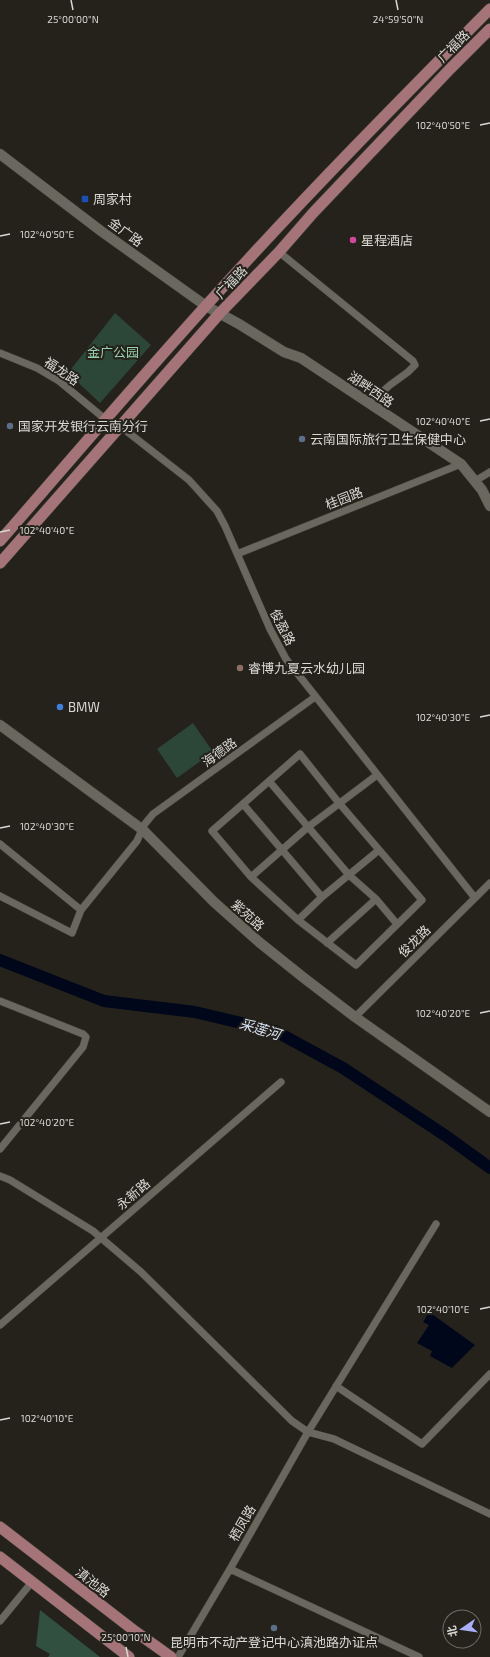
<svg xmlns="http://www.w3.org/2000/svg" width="490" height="1657" font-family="'Exo 2','Noto Sans SC',sans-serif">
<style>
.green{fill:#2c4637}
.forest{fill:#32503f}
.water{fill:#01071a}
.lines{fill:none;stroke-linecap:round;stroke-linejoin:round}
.river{stroke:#01071a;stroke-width:12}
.street-casing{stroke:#3f3d37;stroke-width:8}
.secondary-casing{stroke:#3f3d37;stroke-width:11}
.primary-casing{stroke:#3f3d37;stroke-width:12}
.street{stroke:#69675e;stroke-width:7}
.secondary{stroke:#69675e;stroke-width:10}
.primary{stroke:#a47478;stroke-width:11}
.ticks{fill:none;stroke:#dad8d3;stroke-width:1.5}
.transit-dot{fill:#1a4fb4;stroke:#24221b;stroke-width:1.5}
.hotel-dot{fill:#d1479c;stroke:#24221b;stroke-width:1.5}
.service-dot{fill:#5c6f8a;stroke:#24221b;stroke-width:1.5}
.education-dot{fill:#8d6e63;stroke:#24221b;stroke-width:1.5}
.shop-dot{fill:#3f7fe0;stroke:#24221b;stroke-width:1.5}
.labels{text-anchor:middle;stroke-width:4;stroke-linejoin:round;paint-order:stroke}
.street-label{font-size:13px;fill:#dad8d3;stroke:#24221b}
.poi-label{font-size:13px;fill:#dad8d3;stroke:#24221b;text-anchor:start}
.park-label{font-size:13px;fill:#97d0ad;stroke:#24221b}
.water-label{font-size:14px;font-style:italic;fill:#d9e5f9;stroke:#24221b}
.ticks-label{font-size:10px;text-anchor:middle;fill:#dad8d3;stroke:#24221b;stroke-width:4;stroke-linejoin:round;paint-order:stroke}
</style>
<rect width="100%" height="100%" fill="#24221b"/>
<path class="green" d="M115,313L151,345L100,403L68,373Z
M193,723L213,752L177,778L157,749Z"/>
<path class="forest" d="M40,1610L100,1657H48L50,1654L36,1646Z"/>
<path class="water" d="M429,1312L475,1345L452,1368L430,1356L432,1351L417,1343L429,1325L423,1322Z"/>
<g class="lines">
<path class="river" d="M0,960L104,1001L195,1012L275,1031L343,1068L446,1136L490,1168"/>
<g class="street-casing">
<path id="street" d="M279,252L413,361L415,365L408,372L390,385L369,404
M0,353L37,368L59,381L105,419
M120,426L189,480L217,511L225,526L270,629L286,659L475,898
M475,481L490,472
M237,554L461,464
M300,754L339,803L422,900L356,965L298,920L251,877L212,831Z
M269,781L349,875L376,899L327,943
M243,804L322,897L298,920
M0,844L81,910L72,933L0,896
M251,877L308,827L377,775
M322,897L379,850
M376,899L397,924
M81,910L137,841L144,825L153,814L315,697
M0,1001L83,1034L86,1037L83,1047L0,1149
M355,1017L490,883
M0,1176L10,1180L93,1231L141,1272L292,1421L308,1432L334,1439L490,1514
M0,1325L281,1082
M336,1386L422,1444L490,1374
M230,1569L419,1657
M0,1621L32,1582
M178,1657L230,1569L308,1432L436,1224"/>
</g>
<g class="secondary-casing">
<path id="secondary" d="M0,154L101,231L206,306L239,324L284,352L301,358L461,464L482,490L490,506
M0,725L143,830L214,902L259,942L304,978L355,1017L490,1112"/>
</g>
<g class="primary-casing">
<path id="primary" d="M0,541C74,456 147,370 223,287C309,192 400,100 490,9
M0,563L220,313L279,252L313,213L450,69L490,29
M0,1527L136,1632L171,1657
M0,1557L129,1657"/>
</g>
<use href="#street" class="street"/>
<use href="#secondary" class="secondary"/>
<use href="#primary" class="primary"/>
</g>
<path class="ticks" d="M71,0L73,10M396,0L398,10M480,125L490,123M0,236L10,234M480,421L490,419M0,532L10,530M480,717L490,715M0,828L10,826M480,1013L490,1011M0,1124L10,1122M480,1309L490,1307M0,1420L10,1418M126,1647L128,1657"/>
<rect class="transit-dot" x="81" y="195" width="8" height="8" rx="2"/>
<circle class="hotel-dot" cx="353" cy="240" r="4"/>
<g class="service-dot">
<circle cx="10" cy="426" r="4"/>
<circle cx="302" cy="439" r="4"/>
<circle cx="274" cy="1628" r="4"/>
</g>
<circle class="education-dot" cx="240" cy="668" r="4"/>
<circle class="shop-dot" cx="60" cy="707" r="4"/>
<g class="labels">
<g class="street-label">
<text transform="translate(453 46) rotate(-45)" y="5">广福路</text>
<text transform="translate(126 232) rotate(36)" y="5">金广路</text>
<text transform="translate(231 282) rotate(-46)" y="5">广福路</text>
<text transform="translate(62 371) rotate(34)" y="5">福龙路</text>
<text transform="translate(371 389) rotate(34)" y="5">湖畔西路</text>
<text transform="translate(344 498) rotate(-21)" y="5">桂园路</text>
<text transform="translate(283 627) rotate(63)" y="5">俊盈路</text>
<text transform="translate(219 752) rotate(-36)" y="5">海德路</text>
<text transform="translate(248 915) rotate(42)" y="5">紫苑路</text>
<text transform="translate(414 941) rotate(-45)" y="5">俊龙路</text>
<text transform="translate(133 1194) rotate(-41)" y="5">永新路</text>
<text transform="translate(242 1523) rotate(-60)" y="5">栖凤路</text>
<text transform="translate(93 1582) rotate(38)" y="5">滇池路</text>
</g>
<g class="poi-label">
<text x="93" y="204">周家村</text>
<text x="361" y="245">星程酒店</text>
<text x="18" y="431">国家开发银行云南分行</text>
<text x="310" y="444">云南国际旅行卫生保健中心</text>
<text x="248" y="673">睿博九夏云水幼儿园</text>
<text x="68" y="712">BMW</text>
<text x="274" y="1647" text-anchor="middle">昆明市不动产登记中心滇池路办证点</text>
</g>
<g class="park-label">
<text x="113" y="357">金广公园</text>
</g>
<g class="water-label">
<text transform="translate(260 1029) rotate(17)" y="5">采莲河</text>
</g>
</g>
<g class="ticks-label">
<text x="73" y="23">25°00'00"N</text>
<text x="398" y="23">24°59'50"N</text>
<text x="443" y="129">102°40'50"E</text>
<text x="47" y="238">102°40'50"E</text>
<text x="443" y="425">102°40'40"E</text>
<text x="47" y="534">102°40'40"E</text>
<text x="443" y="721">102°40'30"E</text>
<text x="47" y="830">102°40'30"E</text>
<text x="443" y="1017">102°40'20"E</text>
<text x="47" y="1126">102°40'20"E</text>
<text x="443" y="1313">102°40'10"E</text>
<text x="47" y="1422">102°40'10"E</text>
<text x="126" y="1641">25°00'10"N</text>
</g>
<g transform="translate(462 1629) rotate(257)"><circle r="19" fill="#24221b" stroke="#6d6b65"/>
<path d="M0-3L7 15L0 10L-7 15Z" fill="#abaffb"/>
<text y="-6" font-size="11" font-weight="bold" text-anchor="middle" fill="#dad8d3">北</text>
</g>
</svg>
